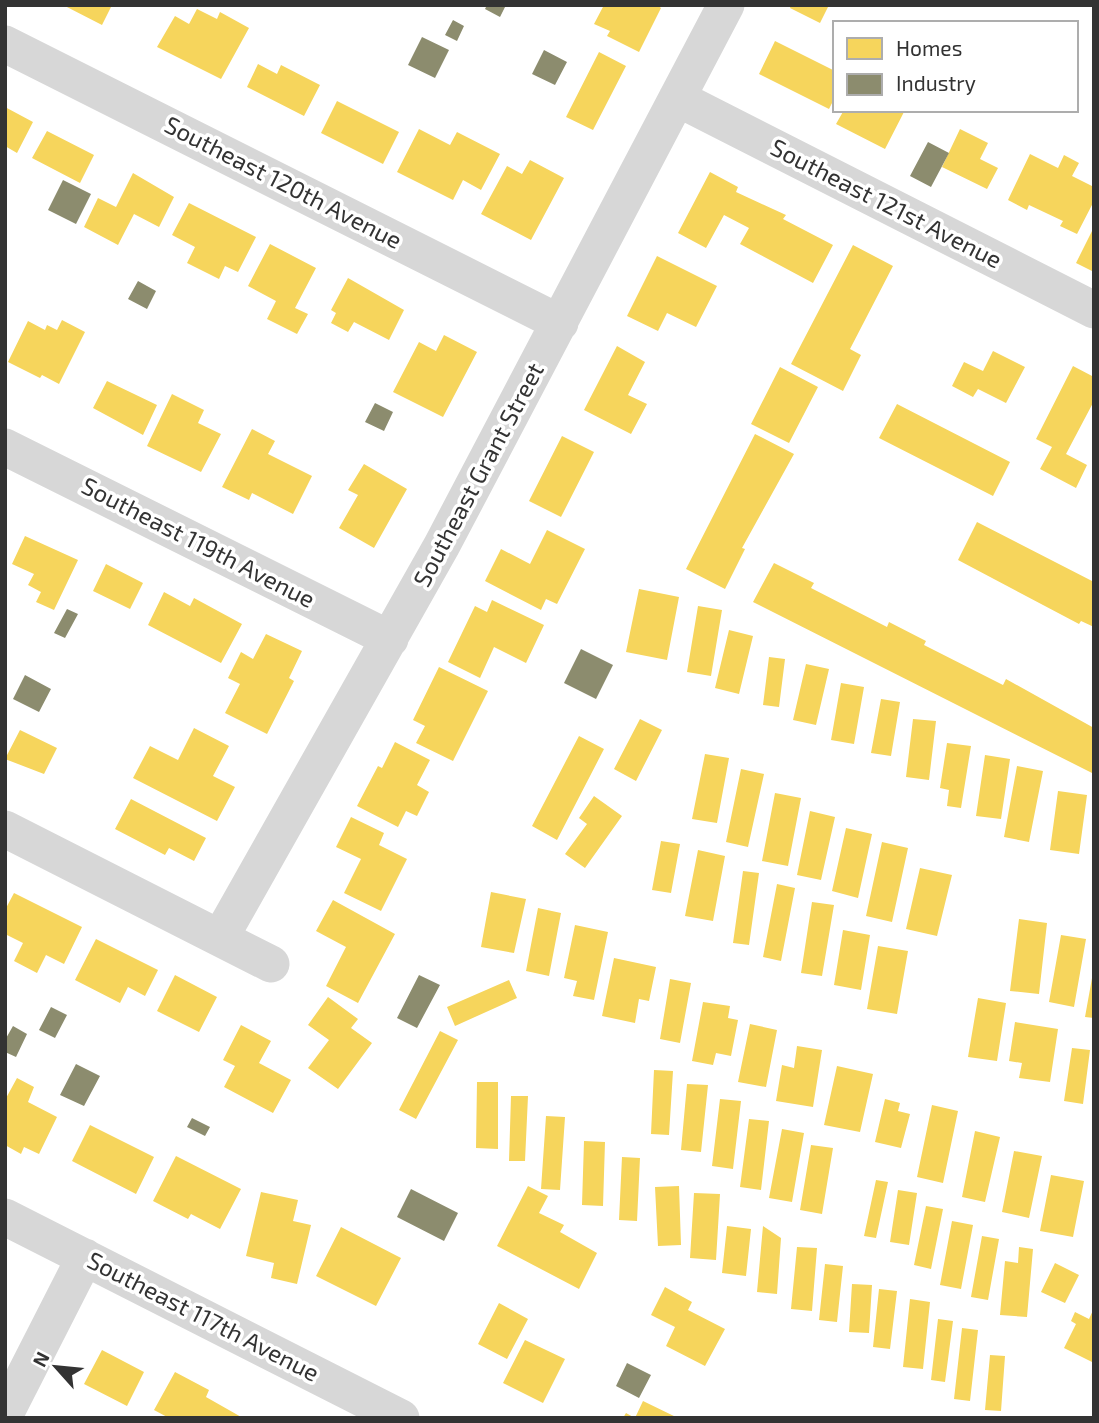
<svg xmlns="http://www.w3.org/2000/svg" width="1099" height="1423" font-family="'Exo 2',sans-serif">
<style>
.homes{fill:#f6d55c}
.industry{fill:#8c8c6e}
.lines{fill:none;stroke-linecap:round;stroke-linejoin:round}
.minor{stroke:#d7d7d7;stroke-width:37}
.labels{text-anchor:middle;stroke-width:7;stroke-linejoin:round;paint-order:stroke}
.street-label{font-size:24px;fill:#333;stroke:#fff}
</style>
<rect width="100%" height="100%" fill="#fff"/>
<path class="homes" d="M63,5H112L102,25Z
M604,5H657L661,8L639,52L607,36L610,31L594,24Z
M791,5H829L820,23L790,8Z
M197,9L217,19L220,12L249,28L221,79L157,47L175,16L189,24Z
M775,41L835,71V97L829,109L759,74Z
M599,52L626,66L593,130L566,117Z
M258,64L277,74L281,65L320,85L304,116L247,87Z
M337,101L399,132L383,164L321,133Z
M5,107L33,122L17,153L5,146Z
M844,110H905L885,149L836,124Z
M419,129L450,145L457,132L500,154L481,190L463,180L453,200L397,172Z
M960,129L988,143L980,159L998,168L987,189L942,167Z
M47,131L94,155L80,183L32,158Z
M1030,154L1058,168L1064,155L1079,163L1072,176L1094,187V201L1077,234L1060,226L1063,221L1029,205L1027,210L1008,200Z
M530,160L564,178L531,240L481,214L507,166L522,174Z
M710,172L738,187L736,192L786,215L783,219L833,245L813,283L740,244L749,228L724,215L706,248L678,233Z
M133,173L174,197L159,227L134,214L118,245L84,227L98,198L116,207Z
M189,203L256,237L238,272L225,266L219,279L187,263L195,247L172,235Z
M1094,227V272L1076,263Z
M270,244L316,268L295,308L308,314L297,334L267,319L276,301L248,286Z
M853,245L893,266L850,349L861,355L843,391L791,364Z
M657,256L717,286L696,327L667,313L658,331L627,316Z
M348,278L404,310L389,340L354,322L348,332L331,323L336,313L331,310Z
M62,320L85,332L59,384L42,375L40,378L8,362L28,321L45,330L47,325L57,330Z
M444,335L477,352L443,417L393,392L419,342L436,351Z
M617,346L645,362L628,395L647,404L631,434L584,410Z
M993,351L1025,367L1006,403L978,389L973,397L952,386L964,362L983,371Z
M1073,366L1094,377V401L1066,454L1087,465L1076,488L1040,469L1052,447L1036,439Z
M780,367L818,387L789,443L751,424Z
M107,381L157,405L143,435L93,408Z
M172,394L204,410L198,423L221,434L201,472L147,446Z
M897,404L1010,462L993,496L879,438Z
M252,429L275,441L268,454L312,476L293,514L252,493L249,500L222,487Z
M755,434L794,454L742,548L745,549L725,589L686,569Z
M562,436L594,452L561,517L529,501Z
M364,464L407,489L374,548L339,528L358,495L348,490Z
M977,522L1094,582V627L1081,621L1079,624L958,560Z
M547,530L585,549L557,604L546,599L541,610L485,581L501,549L530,564Z
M25,536L78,560L54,610L36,602L41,592L28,585L34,574L12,564Z
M774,563L814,583L811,588L887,627L889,622L926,641L924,645L1003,685L1006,679L1094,728V774L753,602Z
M106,564L143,583L130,609L93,591Z
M639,589L679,597L667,660L626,652Z
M164,592L190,606L194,598L242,624L221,663L148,625Z
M492,600L544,625L526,663L494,647L480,678L448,662L475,606L487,612Z
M698,606L722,610L711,676L687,672Z
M729,630L753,636L739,694L715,688Z
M266,634L302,651L289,678L294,681L267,734L225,713L240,684L228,678L241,652L253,659Z
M769,657L785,659L779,707L763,705Z
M806,664L829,669L816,725L793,720Z
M439,667L488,691L453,761L416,743L425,726L413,720Z
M841,683L864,687L854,744L831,740Z
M881,699L900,702L891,756L871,753Z
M640,719L662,730L636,781L614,769Z
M913,719L936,721L929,780L906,777Z
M194,728L229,746L213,776L235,787L217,821L133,778L150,746L178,760Z
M20,730L57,748L44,774L5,759Z
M579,736L604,749L557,840L532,826Z
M395,742L430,760L417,785L429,792L417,816L406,811L398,827L357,806L378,766L382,768Z
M947,743L971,746L961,808L947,806L949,790L940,788Z
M705,754L729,758L717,823L692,819Z
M985,755L1010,759L1001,819L976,816Z
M1017,766L1043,771L1029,842L1004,837Z
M741,769L764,774L748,847L726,842Z
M1058,791L1087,795L1079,854L1050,850Z
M775,793L801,798L788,866L762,861Z
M594,796L622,816L585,868L565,854L587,824L579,818Z
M131,799L206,838L194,861L169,848L165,855L115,829Z
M810,811L835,817L821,880L797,875Z
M351,817L384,833L379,845L407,859L381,911L344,893L361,859L336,847Z
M846,828L872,834L858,898L832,891Z
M661,841L680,844L671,893L652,890Z
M882,842L908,848L892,922L866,916Z
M698,850L725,856L713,921L685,916Z
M920,868L952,875L937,936L906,929Z
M743,871L759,873L749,945L733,943Z
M777,884L795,888L781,961L763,957Z
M491,892L526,899L514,953L481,947Z
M14,893L82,927L64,964L46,955L37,973L14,961L23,943L5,934V910Z
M333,900L395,934L358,1003L326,986L346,947L316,931Z
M812,902L834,905L822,976L801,973Z
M538,908L561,913L549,976L526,971Z
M1019,919L1047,923L1039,994L1010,991Z
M575,925L608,932L594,1000L573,996L577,981L564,978Z
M843,930L870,935L861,990L834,985Z
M1061,935L1086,939L1074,1007L1049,1002Z
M96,939L158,970L145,996L128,987L120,1003L75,980Z
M878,946L908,951L897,1014L867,1009Z
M614,958L656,967L649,1001L639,999L635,1023L602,1016Z
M175,975L217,997L199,1032L157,1011Z
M1092,978H1094V1018L1085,1017Z
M670,979L691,983L680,1043L660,1039Z
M509,980L517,998L455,1026L447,1007Z
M328,997L358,1019L351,1028L372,1043L338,1089L308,1068L329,1040L308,1025Z
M978,998L1006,1003L997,1061L968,1057Z
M703,1002L730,1006L728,1018L738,1020L731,1056L716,1053L713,1065L692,1061Z
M1015,1022L1058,1029L1050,1082L1019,1078L1022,1063L1009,1061Z
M750,1024L777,1030L766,1087L738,1082Z
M241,1025L271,1041L259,1063L291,1080L273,1113L224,1087L235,1066L223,1060Z
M440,1031L458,1040L416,1119L399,1110Z
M797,1046L822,1050L813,1107L776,1101L782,1065L794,1068Z
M1072,1048L1090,1050L1083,1104L1064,1101Z
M837,1066L873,1074L860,1132L824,1125Z
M654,1070L673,1071L669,1135L651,1134Z
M17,1078L34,1087L28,1102L57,1117L39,1154L24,1147L21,1154L5,1145V1100Z
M477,1082H498V1149L476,1148Z
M687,1084L708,1085L701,1152L681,1150Z
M511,1096H528L525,1161H509Z
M720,1099L741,1101L733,1169L712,1166Z
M885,1099L900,1103L898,1111L910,1114L901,1148L875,1142Z
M932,1105L958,1111L943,1183L917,1177Z
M546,1116L565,1117L560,1190L541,1189Z
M749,1119L769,1121L761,1190L740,1187Z
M90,1125L154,1157L136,1194L72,1161Z
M782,1129L804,1133L792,1202L769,1198Z
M975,1131L1000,1137L985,1202L962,1197Z
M584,1141L605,1142L603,1206L582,1205Z
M811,1145L833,1148L822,1214L800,1210Z
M1014,1151L1042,1156L1029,1218L1002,1212Z
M176,1156L241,1189L220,1229L191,1214L188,1219L153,1201Z
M622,1157L640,1158L637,1221L619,1220Z
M1051,1175L1084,1181L1073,1237L1040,1231Z
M876,1180L888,1182L876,1238L864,1236Z
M528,1186L548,1196L539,1213L564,1225L560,1232L597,1253L579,1289L497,1246Z
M679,1186L681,1245L658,1246L655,1187Z
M898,1190L917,1193L909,1245L890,1242Z
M261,1192L298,1200L293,1221L311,1225L297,1284L271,1278L274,1263L246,1256Z
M694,1193L720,1194L716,1260L690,1258Z
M926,1206L943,1209L931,1269L914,1265Z
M952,1221L973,1225L961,1289L940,1285Z
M727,1226L751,1229L746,1276L722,1273Z
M763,1226L781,1238L777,1294L757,1292Z
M341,1227L401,1258L376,1306L316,1276Z
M982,1236L999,1239L988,1300L971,1297Z
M797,1247L817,1248L812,1311L791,1309Z
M1019,1247L1033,1249L1027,1317L1000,1315L1005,1261L1018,1263Z
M1055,1263L1079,1275L1065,1303L1041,1292Z
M825,1264L843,1266L837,1322L819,1320Z
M852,1284L872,1285L869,1333L849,1332Z
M665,1287L692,1302L688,1310L725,1329L705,1366L666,1346L675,1327L651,1315Z
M879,1289L897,1291L890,1349L873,1347Z
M910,1299L930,1302L923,1369L903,1367Z
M499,1303L528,1319L507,1359L478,1344Z
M1094,1308V1363L1064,1348L1076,1324L1071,1321L1075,1312L1089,1319Z
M938,1319L953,1321L945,1382L931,1380Z
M962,1328L978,1330L970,1401L954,1399Z
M525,1340L565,1359L543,1403L503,1383Z
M102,1350L144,1372L127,1406L84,1384Z
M990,1355L1005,1356L1001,1411L985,1410Z
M175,1372L209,1390L206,1397L243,1418H169L154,1410Z
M643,1401L678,1418H623L626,1413L635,1418Z"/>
<path class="industry" d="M487,5H506L500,17L485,9Z
M453,20L464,26L457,41L445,35Z
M422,37L449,50L435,78L408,65Z
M544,50L567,62L555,85L532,74Z
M928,142L949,153L931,187L910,176Z
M63,180L91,194L76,224L48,210Z
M138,281L156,291L147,309L128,299Z
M375,403L393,412L384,431L365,422Z
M67,609L78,614L65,638L54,633Z
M581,649L613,665L596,699L564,683Z
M25,675L51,689L39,712L13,699Z
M419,975L440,985L417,1028L397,1018Z
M51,1007L67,1015L55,1038L39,1030Z
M13,1026L27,1034L16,1057L5,1052V1040Z
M76,1064L100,1076L84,1106L60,1095Z
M192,1118L210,1127L205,1136L187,1127Z
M411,1189L458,1213L444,1241L397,1217Z
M627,1363L651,1375L639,1398L616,1386Z"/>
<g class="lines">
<path class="minor" d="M5,44L560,323
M677,98L1094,310
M5,447L390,639
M5,829L271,964
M220,938L442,545L726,5
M5,1217L401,1418
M5,1414L85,1257"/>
</g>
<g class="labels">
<g class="street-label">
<text transform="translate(283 183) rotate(27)" y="8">Southeast 120th Avenue</text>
<text transform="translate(886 204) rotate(27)" y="8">Southeast 121st Avenue</text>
<text transform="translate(479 475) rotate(-62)" y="8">Southeast Grant Street</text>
<text transform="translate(198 543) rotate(27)" y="8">Southeast 119th Avenue</text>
<text transform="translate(203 1317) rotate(27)" y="8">Southeast 117th Avenue</text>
</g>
</g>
<rect width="1099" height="1423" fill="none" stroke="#333333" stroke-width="14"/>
<rect x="833" y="21" width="245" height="91" fill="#ffffff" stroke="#adadad" stroke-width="2"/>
<rect x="847" y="38" width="35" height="21" fill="#f6d55c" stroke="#adadad" stroke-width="2"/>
<text x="896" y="56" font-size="21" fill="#333333">Homes</text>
<rect x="847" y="74" width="35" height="21" fill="#8c8c6e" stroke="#adadad" stroke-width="2"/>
<text x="896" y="91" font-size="21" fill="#333333">Industry</text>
<g transform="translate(56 1367) rotate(297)" stroke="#ffffff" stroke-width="5" paint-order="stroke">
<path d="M0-5L12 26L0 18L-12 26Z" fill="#333333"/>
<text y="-10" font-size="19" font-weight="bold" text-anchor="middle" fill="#333333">N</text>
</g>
</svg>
